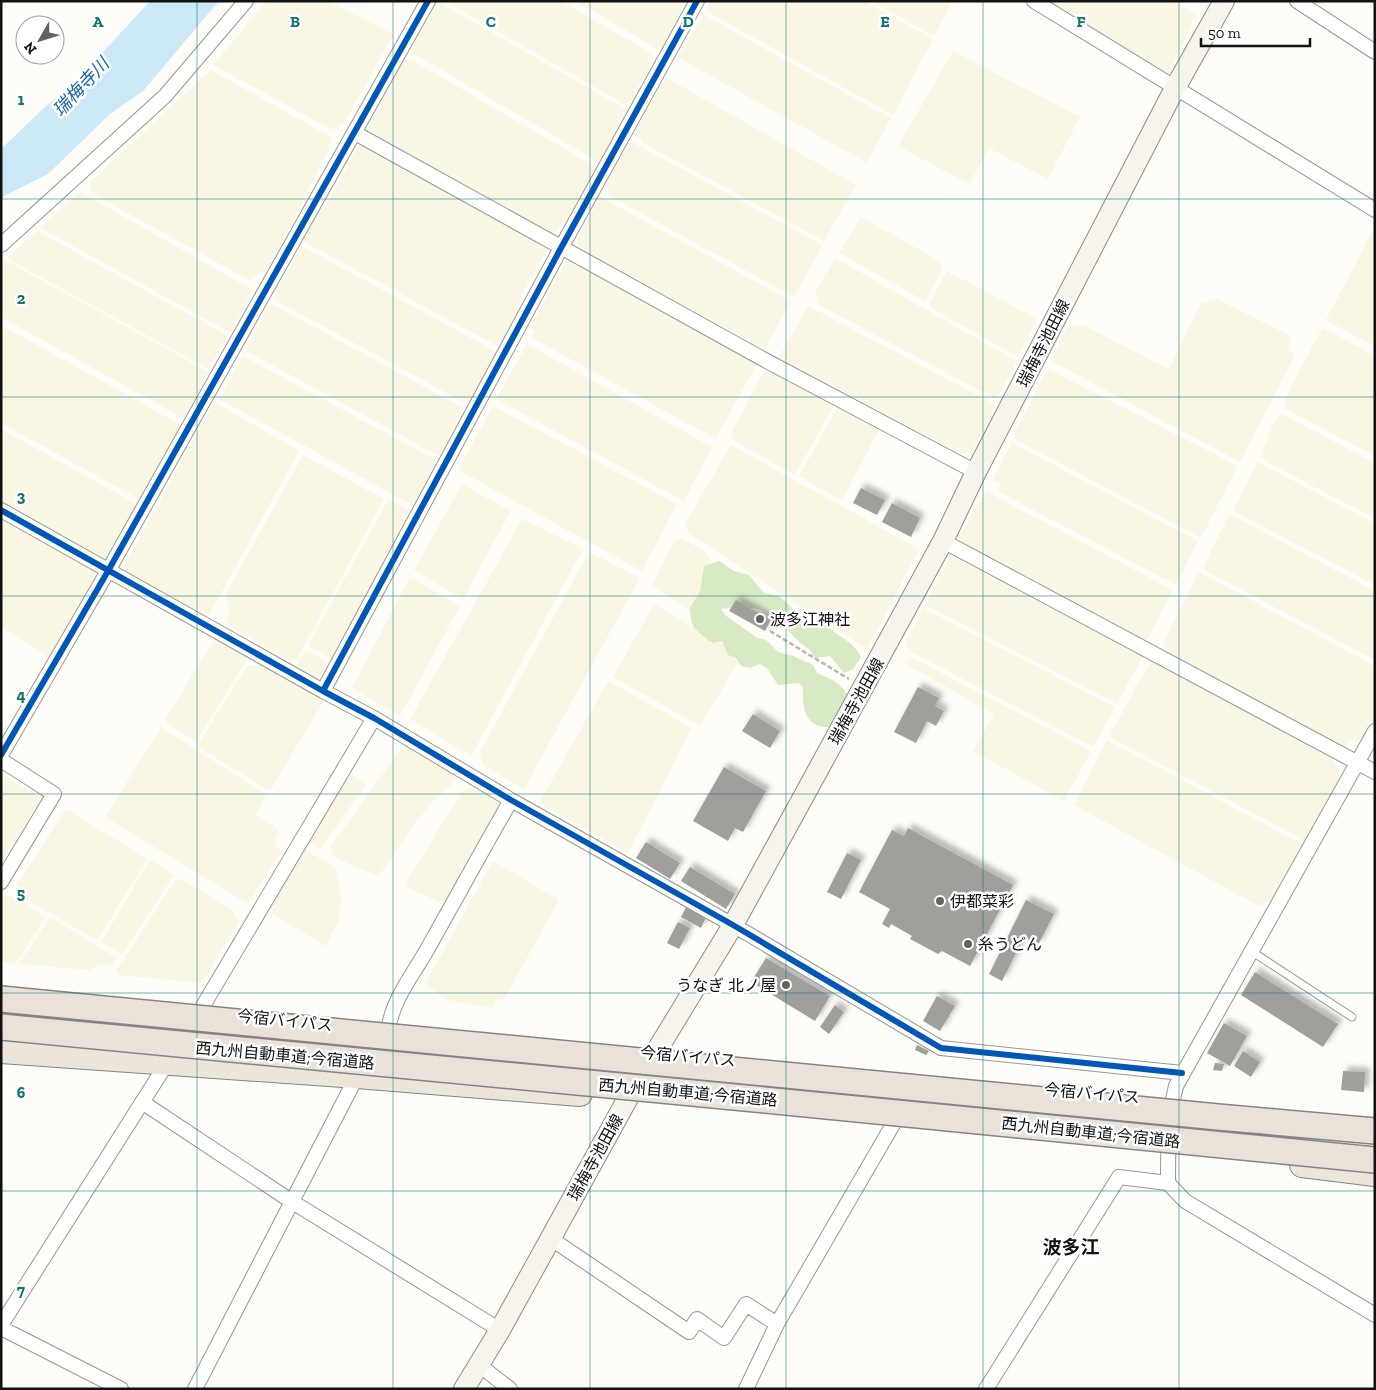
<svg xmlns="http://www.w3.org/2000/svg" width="1376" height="1390" font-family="'Zilla Slab','Noto Sans JP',serif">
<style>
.farmland{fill:#f9f7e4}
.forest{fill:#d8eac5}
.water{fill:#cde8f7}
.building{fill:#a19f9c;filter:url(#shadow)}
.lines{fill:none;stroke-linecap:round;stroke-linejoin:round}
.service-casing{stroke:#979795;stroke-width:9}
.minor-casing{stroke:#979795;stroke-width:16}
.secondary-casing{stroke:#8e8d8b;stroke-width:22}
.trunk-casing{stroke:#858482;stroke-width:26}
.path{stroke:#b9b9b8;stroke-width:2.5;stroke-dasharray:5 2.5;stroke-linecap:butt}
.service{stroke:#fffffe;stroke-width:7}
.minor{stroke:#fffffe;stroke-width:14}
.secondary{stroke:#f6f4eb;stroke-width:20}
.trunk{stroke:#ece5da;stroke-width:24}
.motorway-bridge-casing{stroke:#858482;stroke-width:28;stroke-linecap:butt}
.motorway-bridge{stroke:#eae1d8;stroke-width:25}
.cycleway-casing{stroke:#fff;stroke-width:9}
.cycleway{stroke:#0057b8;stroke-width:6}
.grid{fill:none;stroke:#0f766e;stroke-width:1;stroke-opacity:0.55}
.poi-dot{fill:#646362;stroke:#fff;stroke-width:2}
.labels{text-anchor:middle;stroke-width:5;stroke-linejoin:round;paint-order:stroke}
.street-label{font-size:16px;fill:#111;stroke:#fff}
.poi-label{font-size:16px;fill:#111;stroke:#fff;text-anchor:start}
.water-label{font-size:18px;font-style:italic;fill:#1768a6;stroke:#fff}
.quarter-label{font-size:19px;font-weight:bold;fill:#111;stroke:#fff}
.grid-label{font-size:16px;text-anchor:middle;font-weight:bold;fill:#0f766e;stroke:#fff;stroke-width:5;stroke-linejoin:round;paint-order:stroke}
</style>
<defs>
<filter id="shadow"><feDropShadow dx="4.5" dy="-4.5" stdDeviation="2.5" flood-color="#0004"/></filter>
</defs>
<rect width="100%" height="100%" fill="#fdfcf7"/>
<path class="farmland" d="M267,1H328L394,34L344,123L333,130L213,65Z
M437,1L629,111L604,159L597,161L411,52Z
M444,1H561L654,55L648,60L649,67L631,100L624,104Z
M576,1H691L664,53Z
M710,1H864L933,39L893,115L706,11Z
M871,1H953L934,36Z
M1048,1H1173L1196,15L1169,73Z
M704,15L891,118L867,163L677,57Z
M953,51L1080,117L1048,179L989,148L969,184L898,146Z
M412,60L597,168L570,221L560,225L554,236L367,130L402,61Z
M211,70L332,138L330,147L265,274L260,272L251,281L91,193L90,189V182Z
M665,77L856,185L824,241L641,142L642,139L633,135Z
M632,142L823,245L794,297L610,196L606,185L623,150H627Z
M359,145L547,249L519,300L522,304L501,348L303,241L320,207L325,208Z
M80,192L253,290L231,333L40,228Z
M600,197L791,301L765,349L580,249L577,239Z
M861,217L934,258L943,268L925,301L839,253Z
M1375,226V347L1326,320Z
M37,231L223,333L226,338L209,369L9,260L8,257Z
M301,246L497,352L471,401L465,403L273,299Z
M568,258L757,364L716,439L532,338L535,332L530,328Z
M835,258L1016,361L1000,394L994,398L819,305L815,292Z
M3,259L209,372L185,419L1,317V261Z
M947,271L1037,319L1018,357L931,308L929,304Z
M1217,299L1291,336L1288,349L1295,355L1240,462L1051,361L1067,327L1083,325L1169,369L1201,303Z
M270,303L463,408L439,456L246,351Z
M808,306L996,405L972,451L962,454L779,357Z
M1,325L182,426L139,499L1,423Z
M1322,328L1375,355V456L1286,409L1285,399Z
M527,344L712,447L684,501L496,399Z
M243,356L436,460L414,506L219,399Z
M766,368L834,405L795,475L733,440L731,433Z
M1048,369L1238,466L1201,538L1016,440L1014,433Z
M214,402L299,451L208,617L121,572Z
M493,406L677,504L642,571L458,470Z
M838,406L879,430L842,501L799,476Z
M1282,414L1375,463V518L1266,462L1261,456L1273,424Z
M1,429L138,505L107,562L1,500Z
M1012,443L1198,541L1176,585L997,491L1001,484L993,479Z
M731,445L919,549L867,649L688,533L685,524Z
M303,455L384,499L296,661L287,659L226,624L230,613L228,609L227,592Z
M1257,462L1375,523V585L1233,511Z
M462,484L511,511L463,599L414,570Z
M987,490L1000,499L1173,590L1146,642L961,545L958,538Z
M388,500L412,511L331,659L308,645Z
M1229,514L1375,591V660L1206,571L1204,566Z
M1,517L101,575L51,658L1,627Z
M522,519L583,549L471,756L410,719Z
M682,538L707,553L710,561L692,611L652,586L672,544Z
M593,554L640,578L524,789L483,765L480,752L585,559Z
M951,556L1143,656L1117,704L925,605Z
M1199,572L1375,666V722L1364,742L1352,740L1345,747L1171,656L1163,644Z
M410,577L460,606L400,716L352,688Z
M654,604L742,656L700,726L613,677Z
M923,608L1115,707L1093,747L913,653L905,644Z
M219,640L249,656L196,742L169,725L165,720L213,641Z
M306,650L328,663L320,676L316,677L296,666Z
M911,657L1091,751L1064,801L973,751L994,714L905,664Z
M1151,661L1333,759L1341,778L1306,841L1113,739L1110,734Z
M262,664L325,699L270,791L197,746L247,666Z
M608,681L692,728L628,853L539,803Z
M161,727L266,795L255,815L279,829L274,844L282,851L250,901L245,902L105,817Z
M1107,740L1304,845L1273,899L1259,906L1074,805Z
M407,745L459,774L454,782L434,800L410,830L380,874L376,876L334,857L331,846L397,754Z
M346,771L366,784L321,849L305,839Z
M1,773L36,795L39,803L1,864Z
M477,786L505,801L450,900L444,899L439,902L404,886L462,791Z
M66,809L147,859L99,938L96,940L17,894V884Z
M302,848L336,868L341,900L338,923L325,946L272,913L271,900Z
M150,860L174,875L122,955L101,942Z
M493,861L559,900L505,998L498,999L493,1008L447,1000L425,984Z
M176,879L183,880L234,911V917L240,920L202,983L119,975L116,971Z
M2,896H10L46,917L15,964L1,962Z
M50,917L117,958L113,965L100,964L90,970L19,964Z"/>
<path class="forest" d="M719,561L734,571L749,575L764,593L779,596L807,622L826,624C837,637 854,641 861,657L853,669L844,673L830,656L815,658L810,650L799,642L785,627L774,622L760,609L749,608L741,603L736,607L721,609L725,615L756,637L766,640L778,652L793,656L813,665L817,673C830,678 841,683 848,696L832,727C806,729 802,710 803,688L799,683L778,685L767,668L760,664L750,668L741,666L736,658L728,655L722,641L714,643L709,641L694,628L691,620L690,608L700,591L704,566Z"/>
<path class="water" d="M150,1H219L143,91L110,114L48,174L4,196L1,199V149L43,109L79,78Z"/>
<path class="building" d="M861,488L885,500L877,515L853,503Z
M892,503L920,518L911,537L882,522Z
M736,600L771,620L765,631L729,611Z
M918,687L939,698L935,706L944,711L936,726L927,721L916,743L894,732Z
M753,714L780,731L770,748L742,731Z
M724,767L766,791L743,832L735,828L728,841L693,821Z
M908,828L1013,885L970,966L942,951L938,954L910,939L912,936L891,924L889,928L882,924L890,909L859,892L892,830L904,836Z
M646,842L680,863L670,879L636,858Z
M847,853L861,860L841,899L827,892Z
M690,867L735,894L726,909L681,881Z
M1026,900L1054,914L1038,945L1024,937L1002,981L989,974Z
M686,907L706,917L701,928L681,917Z
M678,922L690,928L679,949L667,943Z
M766,958L830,996L815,1021L751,982Z
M1255,972L1338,1024L1323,1047L1241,995Z
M937,996L955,1006L940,1031L923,1021Z
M835,1005L844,1012L829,1034L820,1027Z
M1224,1023L1247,1036L1230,1066L1207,1053Z
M917,1045L929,1051L926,1055L915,1050Z
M1243,1051L1260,1062L1251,1077L1234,1066Z
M1215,1063L1224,1064L1222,1071L1213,1070Z
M1343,1071L1365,1072L1364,1092L1341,1090Z"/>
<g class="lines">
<g class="service-casing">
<path id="service" d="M1251,951L1352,1017"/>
</g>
<g class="minor-casing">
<path id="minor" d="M1034,1L1375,210
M1297,1L1375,52
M355,133L763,359L976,472
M1,245L165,96L246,1
M1,510L323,691L374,718L511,800L733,925L941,1048L1182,1073
M943,541L1375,772
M323,691L561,248L697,1
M1375,731L1176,1086C1168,1117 1168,1150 1168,1183L1185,1201L1375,1315
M1,755L108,571L428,1
M1,760L54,794L1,882
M388,1030C393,998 413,975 428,948C456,898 483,849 511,800
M142,1102L291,1201L500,1330
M550,1238L689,1332L697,1319L724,1338L746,1304L777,1324
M1,1325L200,1011L374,718
M1,1328L121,1389
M479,1365L510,1389
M195,1389L357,1076
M746,1389L777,1324L895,1121
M986,1389L1119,1177L1168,1183"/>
</g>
<g class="secondary-casing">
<path id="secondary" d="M464,1389L500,1330L628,1098L733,925L800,803L943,541L976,472L1175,88L1224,1"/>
</g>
<g class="trunk-casing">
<path id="trunk" d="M1,1051L357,1076L580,1094
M1302,1165L1375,1174"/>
</g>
<path class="path" d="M770,631L849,679"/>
<use href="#service" class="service"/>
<use href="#minor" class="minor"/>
<use href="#secondary" class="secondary"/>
<use href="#trunk" class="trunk"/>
<g class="motorway-bridge-casing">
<path id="motorway-bridge" d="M1,999L1218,1117L1375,1131
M1,1027L755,1099L1375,1160"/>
</g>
<use href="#motorway-bridge" class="motorway-bridge"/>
<g class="cycleway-casing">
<path id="cycleway" d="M1,510L323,691L374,718L511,800L733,925L941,1048L1182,1073
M323,691L561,248L697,1
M1,755L108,571L428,1"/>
</g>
<use href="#cycleway" class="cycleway"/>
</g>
<path class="grid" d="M197,1V1389M393,1V1389M590,1V1389M786,1V1389M983,1V1389M1179,1V1389M1,199H1375M1,397H1375M1,596H1375M1,794H1375M1,993H1375M1,1191H1375"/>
<g class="poi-dot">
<circle cx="760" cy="619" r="5"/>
<circle cx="940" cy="901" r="5"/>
<circle cx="968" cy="944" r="5"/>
<circle cx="786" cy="985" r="5"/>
</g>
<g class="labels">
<g class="street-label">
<text transform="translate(1043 343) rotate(-63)" y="6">瑞梅寺池田線</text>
<text transform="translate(856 701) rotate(-61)" y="6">瑞梅寺池田線</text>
<text transform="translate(285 1020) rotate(6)" y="6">今宿バイパス</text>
<text transform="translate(285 1055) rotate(5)" y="6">西九州自動車道;今宿道路</text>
<text transform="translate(688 1056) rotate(5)" y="6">今宿バイパス</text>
<text transform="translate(688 1092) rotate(5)" y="6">西九州自動車道;今宿道路</text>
<text transform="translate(1092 1093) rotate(5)" y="6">今宿バイパス</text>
<text transform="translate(1091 1132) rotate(6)" y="6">西九州自動車道;今宿道路</text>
<text transform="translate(595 1157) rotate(-61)" y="6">瑞梅寺池田線</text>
</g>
<g class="poi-label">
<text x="770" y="625">波多江神社</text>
<text x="950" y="907">伊都菜彩</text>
<text x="978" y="950">糸うどん</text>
<text x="776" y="991" text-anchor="end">うなぎ 北ノ屋</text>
</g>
<g class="water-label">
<text transform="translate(81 87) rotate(-47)" y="6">瑞梅寺川</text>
</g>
<g class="quarter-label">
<text x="1071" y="1254">波多江</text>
</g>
</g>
<g class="grid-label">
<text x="98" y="27">A</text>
<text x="295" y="27">B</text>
<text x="491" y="27">C</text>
<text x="688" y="27">D</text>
<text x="885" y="27">E</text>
<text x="1081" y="27">F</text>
<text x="21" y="105">1</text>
<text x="21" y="304">2</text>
<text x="21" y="502">3</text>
<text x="21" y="701">4</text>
<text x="21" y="899">5</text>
<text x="21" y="1098">6</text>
<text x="21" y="1296">7</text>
</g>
<rect width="1376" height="1390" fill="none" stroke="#111111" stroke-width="5"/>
<g transform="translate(40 40) rotate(231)"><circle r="24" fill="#ffffff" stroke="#a0a0a0"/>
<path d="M0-4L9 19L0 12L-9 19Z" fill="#646362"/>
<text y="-8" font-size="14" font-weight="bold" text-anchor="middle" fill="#111111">N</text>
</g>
<path d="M1201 38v8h109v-8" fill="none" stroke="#111111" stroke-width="2.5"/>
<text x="1208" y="38" font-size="15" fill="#111111" stroke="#ffffff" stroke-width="4" paint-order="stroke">50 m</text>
</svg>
